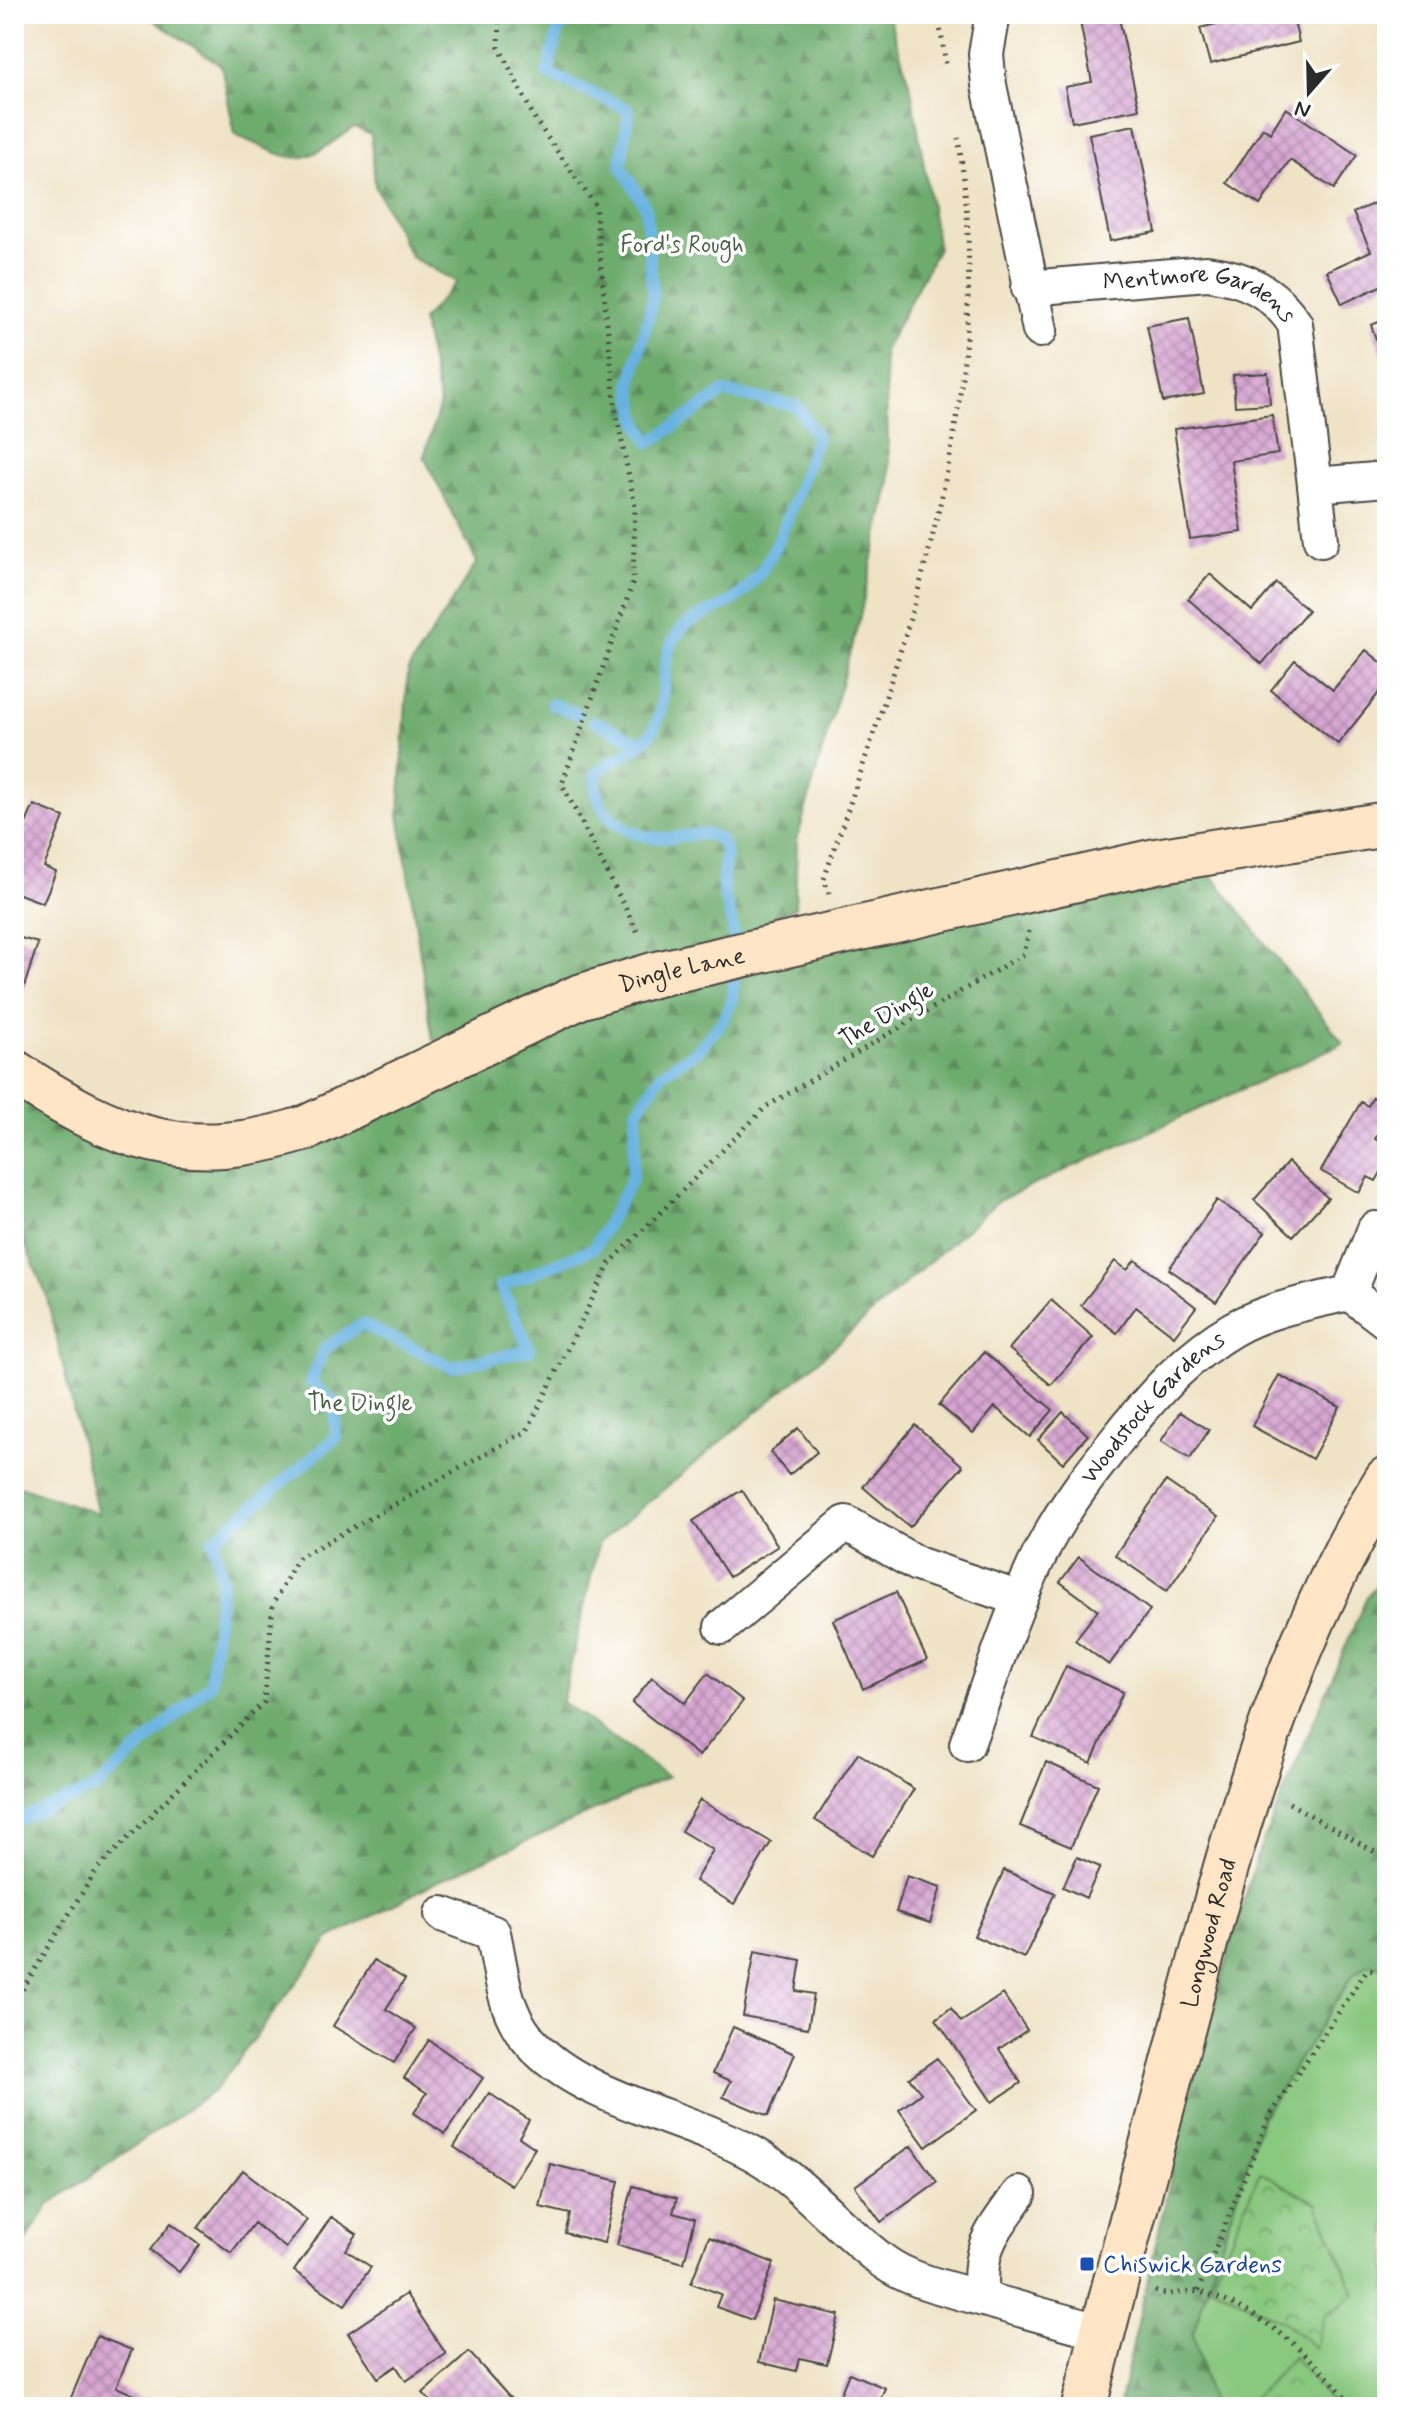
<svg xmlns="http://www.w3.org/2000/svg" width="1401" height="2421" font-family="Mynerve,sans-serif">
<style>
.grass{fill:#89c87f;stroke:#5a7a55;stroke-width:2}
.forest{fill:url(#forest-firs);stroke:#4c6c4c;stroke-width:2}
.park{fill:url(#park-crowns);stroke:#5a7a55;stroke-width:2}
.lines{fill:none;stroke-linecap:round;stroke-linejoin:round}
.stream{stroke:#68b2e1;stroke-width:12}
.building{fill:url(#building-cross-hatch)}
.street-casing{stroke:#484742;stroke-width:38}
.secondary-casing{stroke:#484742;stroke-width:48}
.path{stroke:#484742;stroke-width:5;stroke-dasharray:2 6;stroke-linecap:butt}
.street{stroke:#fff;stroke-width:34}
.secondary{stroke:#fee5c5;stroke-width:44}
.transit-dot{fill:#1a4fb4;stroke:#fff;stroke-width:3}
.labels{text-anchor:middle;stroke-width:7;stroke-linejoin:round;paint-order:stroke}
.park-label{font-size:24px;fill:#4c6248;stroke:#fff}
.street-label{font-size:24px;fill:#2b2b2b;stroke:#fff}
.transit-label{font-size:24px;fill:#164399;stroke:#fff;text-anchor:start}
</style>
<defs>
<pattern id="forest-firs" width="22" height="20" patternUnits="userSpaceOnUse" patternTransform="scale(2)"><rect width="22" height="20" fill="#6eac6e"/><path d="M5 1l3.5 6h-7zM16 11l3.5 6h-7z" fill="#5b8c5b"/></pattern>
<pattern id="park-crowns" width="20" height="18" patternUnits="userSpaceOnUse" patternTransform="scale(2)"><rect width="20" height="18" fill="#89c87f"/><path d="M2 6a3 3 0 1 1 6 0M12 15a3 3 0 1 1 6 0" fill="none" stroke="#70a368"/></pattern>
<pattern id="building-cross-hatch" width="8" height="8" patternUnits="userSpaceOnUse" patternTransform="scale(2)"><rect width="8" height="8" fill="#d7a5d2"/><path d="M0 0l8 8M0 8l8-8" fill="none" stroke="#af87ab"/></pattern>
</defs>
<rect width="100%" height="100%" fill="#fff"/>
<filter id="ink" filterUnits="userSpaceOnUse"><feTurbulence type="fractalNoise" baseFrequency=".0125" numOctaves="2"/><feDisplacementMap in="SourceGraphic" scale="16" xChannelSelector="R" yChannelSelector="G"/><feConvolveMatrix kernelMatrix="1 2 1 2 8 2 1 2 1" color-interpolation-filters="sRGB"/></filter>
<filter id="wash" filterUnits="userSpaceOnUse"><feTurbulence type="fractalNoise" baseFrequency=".006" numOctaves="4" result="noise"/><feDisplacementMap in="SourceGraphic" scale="32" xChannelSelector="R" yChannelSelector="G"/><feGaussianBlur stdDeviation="1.8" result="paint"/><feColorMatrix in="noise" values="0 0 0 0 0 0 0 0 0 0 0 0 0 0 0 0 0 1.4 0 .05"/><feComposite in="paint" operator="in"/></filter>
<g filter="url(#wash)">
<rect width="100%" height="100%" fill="#efe3c6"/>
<path class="grass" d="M1368,1964L1387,1967V2407H1212L1193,2333L1261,2119L1353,1975Z"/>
<path class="forest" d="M144,14H888L911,89L938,248L884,351L890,482L859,620L797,840L795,907L736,938L549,990L433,1041L399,814L408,670L477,562L424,457L440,404L422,320L457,282L411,257L375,186L371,134L354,127C295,171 300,162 235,135L221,65Z
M1188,845L1343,1043L998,1201L809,1369L599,1543L562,1702L668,1777L430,1885L329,1939L216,2089L49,2205L14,2260V1484L98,1514L46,1294L14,1218V1077L72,1108L264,1141L569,1007Z
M1387,1573V1967L1368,1964L1353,1975L1261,2119L1193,2333L1212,2407H1119L1196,2065L1257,1856L1366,1598Z"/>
<path class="park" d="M1260,2172L1317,2203L1355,2294L1324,2317L1315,2348L1284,2322L1211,2285Z
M1293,2357L1336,2407H1246Z"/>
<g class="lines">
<path class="stream" d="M571,14L559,30L547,73L629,110L621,166L646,208L653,299L631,384L638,422L650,443L724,392L797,406L817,437C798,485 779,567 736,598C716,613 690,614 676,636C655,666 673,712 646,739C632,753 611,760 596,773C592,815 626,838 666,838C682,838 707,828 720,840C731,851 722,867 723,881C723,903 736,924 735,947
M552,704L577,714
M594,721L641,743
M14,1821L96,1788L210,1684L222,1578L213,1540L336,1438L335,1404L311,1382L324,1349L362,1324L452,1367L530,1350L501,1286L594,1248L632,1179L637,1111L661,1074L698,1050L722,1022L733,999L734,965"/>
</g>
<g id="blocks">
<path class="building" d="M1118,14L1139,109L1072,122L1065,87L1092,82L1080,22Z
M1292,14L1299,42L1210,64L1200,28L1256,14Z
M1286,108L1357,155L1334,189L1290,160L1260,205L1227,183L1263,128L1270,133Z
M1135,125L1156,232L1110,241L1089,134Z
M1387,197V283L1342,304L1327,271L1371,251L1353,213Z
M1189,318L1204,394L1163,402L1147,326Z
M1387,319V356L1383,358L1371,325Z
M1268,373L1270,404L1235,406L1233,375Z
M1272,415L1278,454L1231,461L1242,532L1190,539L1174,429Z
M1210,574L1252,611L1276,583L1308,610L1262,664L1188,599Z
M1366,650L1387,667V683L1338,744L1271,690L1295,660L1333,690Z
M34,805L64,817L44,867L56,872L43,903L14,892V850Z
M14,936L38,943L23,990L14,987Z
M1373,1097L1387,1105V1119L1375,1139L1387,1147V1162L1376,1181L1368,1177L1359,1193L1321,1171L1361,1102L1368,1106Z
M1288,1162L1328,1198L1293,1236L1254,1200Z
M1217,1200L1265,1232L1216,1302L1169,1269Z
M1135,1260L1196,1307L1174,1336L1136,1307L1117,1333L1081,1305L1115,1261L1127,1270Z
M1051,1300L1093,1337L1051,1385L1009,1349Z
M984,1352L1053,1410L1030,1437L995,1407L973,1433L939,1405Z
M1279,1375L1340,1407L1312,1459L1252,1426Z
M1063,1412L1088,1435L1063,1463L1038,1440Z
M1180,1412L1209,1430L1190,1459L1161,1441Z
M915,1425L963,1466L910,1527L863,1487Z
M798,1428L817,1452L789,1475L770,1452Z
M1166,1481L1218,1517L1167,1591L1115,1555Z
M742,1490L778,1546L729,1577L693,1521Z
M1079,1557L1150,1610L1109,1665L1075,1640L1098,1610L1060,1582Z
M896,1592L927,1660L863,1689L833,1620Z
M1066,1666L1123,1692L1091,1763L1033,1737Z
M708,1673L743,1701L699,1756L632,1703L652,1677L685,1703Z
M858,1753L914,1789L872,1856L815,1820Z
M1046,1762L1098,1785L1071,1847L1020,1826Z
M700,1800L771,1842L734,1904L695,1881L713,1850L681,1831Z
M1077,1857L1100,1867L1086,1898L1063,1887Z
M1004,1870L1055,1893L1024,1958L974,1936Z
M907,1876L941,1887L930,1923L896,1912Z
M755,1951L801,1960L796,1991L814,1994L808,2028L743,2016Z
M374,1960L405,1979L386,2009L416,2028L394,2063L333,2026Z
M1003,1994L1027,2030L999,2049L1021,2083L992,2102L936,2019L951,2008L961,2022Z
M733,2027L795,2054L768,2116L723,2097L731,2081L713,2073Z
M429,2040L483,2078L445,2134L414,2113L427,2093L404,2078Z
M937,2058L976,2110L926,2147L899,2110L921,2093L909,2078Z
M489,2093L529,2120L519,2137L535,2148L511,2185L454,2147Z
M911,2146L937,2182L881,2222L855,2186Z
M550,2164L619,2181L604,2243L565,2233L570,2214L540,2207Z
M243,2170L307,2220L286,2248L254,2223L231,2253L198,2228Z
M633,2186L677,2198L673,2213L695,2219L684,2263L617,2245Z
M331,2217L357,2234L346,2250L371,2267L345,2305L294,2271Z
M171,2223L200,2245L179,2272L150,2250Z
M709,2237L774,2263L752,2320L716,2307L721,2294L691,2283Z
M406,2294L446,2354L406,2381L396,2366L378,2378L348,2333Z
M773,2300L839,2315L827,2364L799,2358L796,2371L759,2362Z
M97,2336L132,2350L116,2387L146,2400L143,2407H67Z
M469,2352L518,2407H435L423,2393Z
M849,2373L885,2388L877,2407H835Z"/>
</g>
</g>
<g filter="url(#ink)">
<use href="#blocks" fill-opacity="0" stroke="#484742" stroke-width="2"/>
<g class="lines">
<g class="street-casing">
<g id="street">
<path d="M993,14L986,54L989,85L1040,330"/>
<path id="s1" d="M1029,288L1207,273C1246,278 1273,291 1295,324L1315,485"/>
<path d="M1321,540L1315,485L1387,479"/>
<path d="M1349,1293L1375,1229"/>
<path d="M722,1627L846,1523L917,1564L1020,1599"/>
<path id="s2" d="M967,1744C991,1678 1012,1609 1044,1546C1066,1503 1097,1465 1127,1427C1158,1389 1190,1354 1233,1329C1268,1309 1310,1302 1349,1293L1387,1322"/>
<path d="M442,1914L493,1933C503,1978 503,2016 537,2049C591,2102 688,2117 754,2154C803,2182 839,2229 884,2262C912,2282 947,2288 980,2298C1020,2309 1061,2321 1102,2332"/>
<path d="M982,2298C977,2247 991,2234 1019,2194"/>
</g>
</g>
<g class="secondary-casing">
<g id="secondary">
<path id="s3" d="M14,1072C114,1138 186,1167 306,1128L579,997L653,975L1156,861L1387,824"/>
<path id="s4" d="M1084,2407C1113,2287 1146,2169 1177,2050C1228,1854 1279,1651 1387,1479"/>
</g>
</g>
<path class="path" d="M500,14L499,47L536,121L595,205L616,413L635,506L633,582L562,784L639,935
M938,14L946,65
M829,894L824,879C905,641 1001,394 958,138
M1289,1803L1387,1859
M14,2003L97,1869L264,1702L273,1604L298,1558L527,1431L610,1263L767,1106L1024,954L1029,931
M1155,2291C1174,2299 1186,2288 1203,2293C1266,2311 1313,2358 1354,2407
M1198,2291L1270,2115L1367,1970L1387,1972"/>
<use href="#street" class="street"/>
<use href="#secondary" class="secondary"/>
</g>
</g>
<rect class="transit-dot" x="1079" y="2256" width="16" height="16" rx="4"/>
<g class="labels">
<g class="park-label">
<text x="682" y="252">Ford's Rough</text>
<text x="360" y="1410">The Dingle</text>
</g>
<g class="street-label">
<text dy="8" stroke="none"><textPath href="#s1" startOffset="176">Mentmore Gardens</textPath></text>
<text dy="8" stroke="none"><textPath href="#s3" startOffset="720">Dingle Lane</textPath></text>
<text transform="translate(886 1014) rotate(-31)" y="8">The Dingle</text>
<text dy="8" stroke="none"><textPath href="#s2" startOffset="390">Woodstock Gardens</textPath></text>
<text dy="8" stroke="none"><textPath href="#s4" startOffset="490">Longwood Road</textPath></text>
</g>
<g class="transit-label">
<text x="1103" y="2272">Chiswick Gardens</text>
</g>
</g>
<rect width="1401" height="2421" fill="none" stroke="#fff" stroke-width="48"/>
<g transform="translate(1309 92) rotate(200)" stroke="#ffffff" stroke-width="6" paint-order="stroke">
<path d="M0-6L14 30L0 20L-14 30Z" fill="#2b2b2b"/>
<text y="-12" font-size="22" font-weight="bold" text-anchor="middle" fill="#2b2b2b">N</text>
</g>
</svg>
